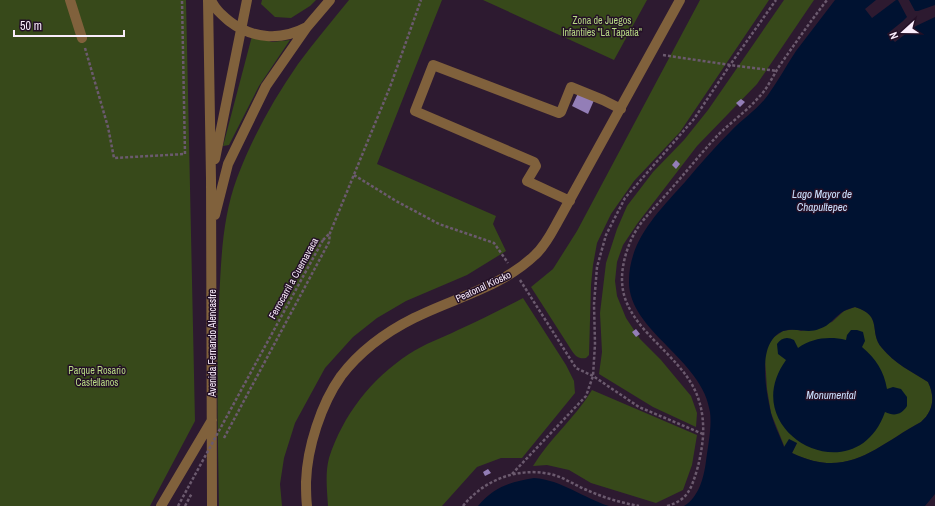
<svg xmlns="http://www.w3.org/2000/svg" width="935" height="506" font-family="'Archivo Narrow',sans-serif">
<style>
.green{fill:#37491a}
.water{fill:#001231;fill-rule:evenodd}
.pier{fill:#2d1a30}
.building{fill:#937eb7}
.lines{fill:none;stroke-linecap:round;stroke-linejoin:round}
.path{stroke:#6b5a6e;stroke-width:2.5;stroke-dasharray:3 2;stroke-linecap:butt}
.minor{stroke:#80613c;stroke-width:10}
.path-bridge{stroke:#6b5a6e;stroke-width:2.5;stroke-dasharray:3 2;stroke-linecap:butt}
.labels{text-anchor:middle;stroke-width:3;stroke-linejoin:round;paint-order:stroke}
.park-label{font-size:10px;fill:#b7d984;stroke:#231026}
.street-label{font-size:10px;fill:#faedfc;stroke:#231026}
.water-label{font-size:11px;font-style:italic;fill:#cbe0fe;stroke:#231026}
</style>
<rect width="100%" height="100%" fill="#2d1a30"/>
<path class="green" d="M0,0H186L195,421L150,506H0Z
M262,0H316L310,6L291,18L275,17L261,4Z
M349,0H442L377,164L496,216L493,224L506,251L467,275L406,301L377,318L353,337L325,368L295,423L284,458L280,484L282,506H219C218,438 216,371 219,304C221,262 222,218 237,178C252,138 273,100 298,64C314,42 332,21 349,0Z
M483,0H647L614,60Z
M700,0H769L680,132L634,181L611,214L597,243L593,265L591,285L589,355L586,358C579,359 576,357 572,351L531,287L553,269L577,231Z
M784,0H814L757,84L697,146L637,224L623,245L617,262L615,281L617,296L626,318L640,339L661,360L691,396L697,413L696,427L653,407L599,374L602,352L600,313L606,263L617,229L627,206L653,172L684,140L708,110Z
M252,36L272,42L290,40L259,86L229,145L223,146Z
M523,298L566,365L574,381L575,393L522,458H501L477,467L442,506H328C327,490 325,473 329,458C343,415 371,379 409,354C424,344 442,338 458,330C480,320 502,309 523,298Z
M855,307C884,316 868,332 882,348C894,363 912,372 928,382C935,396 934,411 921,422C875,447 848,480 792,453L797,443L785,448L771,413L767,389L765,358L767,347L774,337L783,331L795,329L801,331L832,322L844,311Z
M592,390L697,435L692,465L683,490L656,503L591,483L569,470L547,465L533,466C549,439 575,418 592,390Z"/>
<path class="water" d="M835,0H935V494L925,506H684C699,497 704,477 706,461C708,445 712,427 710,412C703,359 628,331 629,281C629,240 659,211 685,182C700,164 716,146 732,130C744,118 758,109 768,95C778,81 786,66 796,51C809,34 822,17 835,0ZM855,307C884,316 868,332 882,348C894,363 912,372 928,382C935,396 934,411 921,422C875,447 848,480 792,453L797,443L789,439L784,447C780,436 774,425 771,413C766,391 756,342 783,331C796,327 807,334 819,329C830,326 835,316 844,311C847,309 852,308 855,307Z
M851,330H857L863,332L865,341L862,347C876,359 884,371 887,389L893,387L901,389L907,397V406C902,414 895,417 885,412C855,497 734,432 786,360L778,354L777,344C781,338 787,336 794,340L798,348C812,338 829,336 846,340L847,335Z
M534,478C562,480 583,498 609,506H478C494,487 510,482 534,478Z"/>
<path class="pier" d="M876,0H896L872,18L865,9Z
M898,0H909L915,11H918L935,5V17L916,26L895,42L887,34L903,21L907,17Z"/>
<path class="building" d="M579,91L595,98L588,114L572,106Z
M741,99L745,102L740,107L736,103Z
M676,160L680,164L676,169L672,165Z
M636,329L640,334L636,337L632,332Z
M488,469L491,473L485,476L483,472Z"/>
<g class="lines">
<path class="path" d="M85,48L108,127L114,158L185,154L182,0
M663,55L730,65L777,71
M354,175L396,201L439,224L494,243L508,263
M323,240L330,233
M520,280L576,368L593,376L639,407L703,434
M224,438L329,242L330,233L390,87L421,0
M512,474L586,396L593,376L595,344L594,304L597,267L606,235L625,198L694,119L730,65L776,0
M185,506L192,493
M463,506C484,480 517,467 550,474C564,477 576,486 589,491C605,498 622,503 639,506
M667,506C688,500 691,489 697,470C700,459 702,448 703,437C706,381 674,364 642,327C630,312 622,298 622,279C622,263 628,243 637,229C646,215 660,202 671,189C687,171 702,152 718,135C731,122 747,111 759,97C767,89 772,78 778,68C794,45 810,22 827,0"/>
<path class="minor" d="M70,0L82,38
M208,0L211,179L212,506
M211,0C215,9 221,14 229,21C252,39 281,41 307,27
M215,159L247,0
M570,201L527,181L536,166L534,162L415,111L433,65L559,113L561,112L571,87L603,100L621,109
M215,215L228,164L266,86L307,27L330,0
M161,506L212,420
M307,506C306,498 306,490 306,482C307,448 321,404 341,376C360,351 386,332 414,318C454,298 502,287 535,255C545,246 551,234 557,223L680,0"/>
<path class="path-bridge" d="M178,506L323,240"/>
</g>
<g class="labels">
<g class="park-label">
<text x="602" y="24">Zona de Juegos<tspan x="602" dy="12">Infantiles "La Tapatía"</tspan></text>
<text x="97" y="374">Parque Rosario<tspan x="97" dy="12">Castellanos</tspan></text>
</g>
<g class="street-label">
<text transform="translate(293 278) rotate(-61)" y="4">Ferrocarril a Cuernavaca</text>
<text transform="translate(483 286) rotate(-25)" y="4">Peatonal Kiosko</text>
<text transform="translate(212 343) rotate(-90)" y="4">Avenida Fernando Alencastre</text>
</g>
<g class="water-label">
<text x="822" y="198">Lago Mayor de<tspan x="822" dy="13">Chapultepec</tspan></text>
<text x="831" y="399">Monumental</text>
</g>
</g>
<g transform="translate(903 32) rotate(249)" stroke="#231026" stroke-width="3" paint-order="stroke">
<path d="M0-3L7 15L0 10L-7 15Z" fill="#faedfc"/>
<text y="-6" font-size="11" font-weight="bold" text-anchor="middle" fill="#faedfc">N</text>
</g>
<path d="M14 30v6h110v-6" fill="none" stroke="#faedfc" stroke-width="2"/>
<text x="20" y="30" font-size="12" fill="#faedfc" stroke="#231026" stroke-width="3" paint-order="stroke">50 m</text>
</svg>
